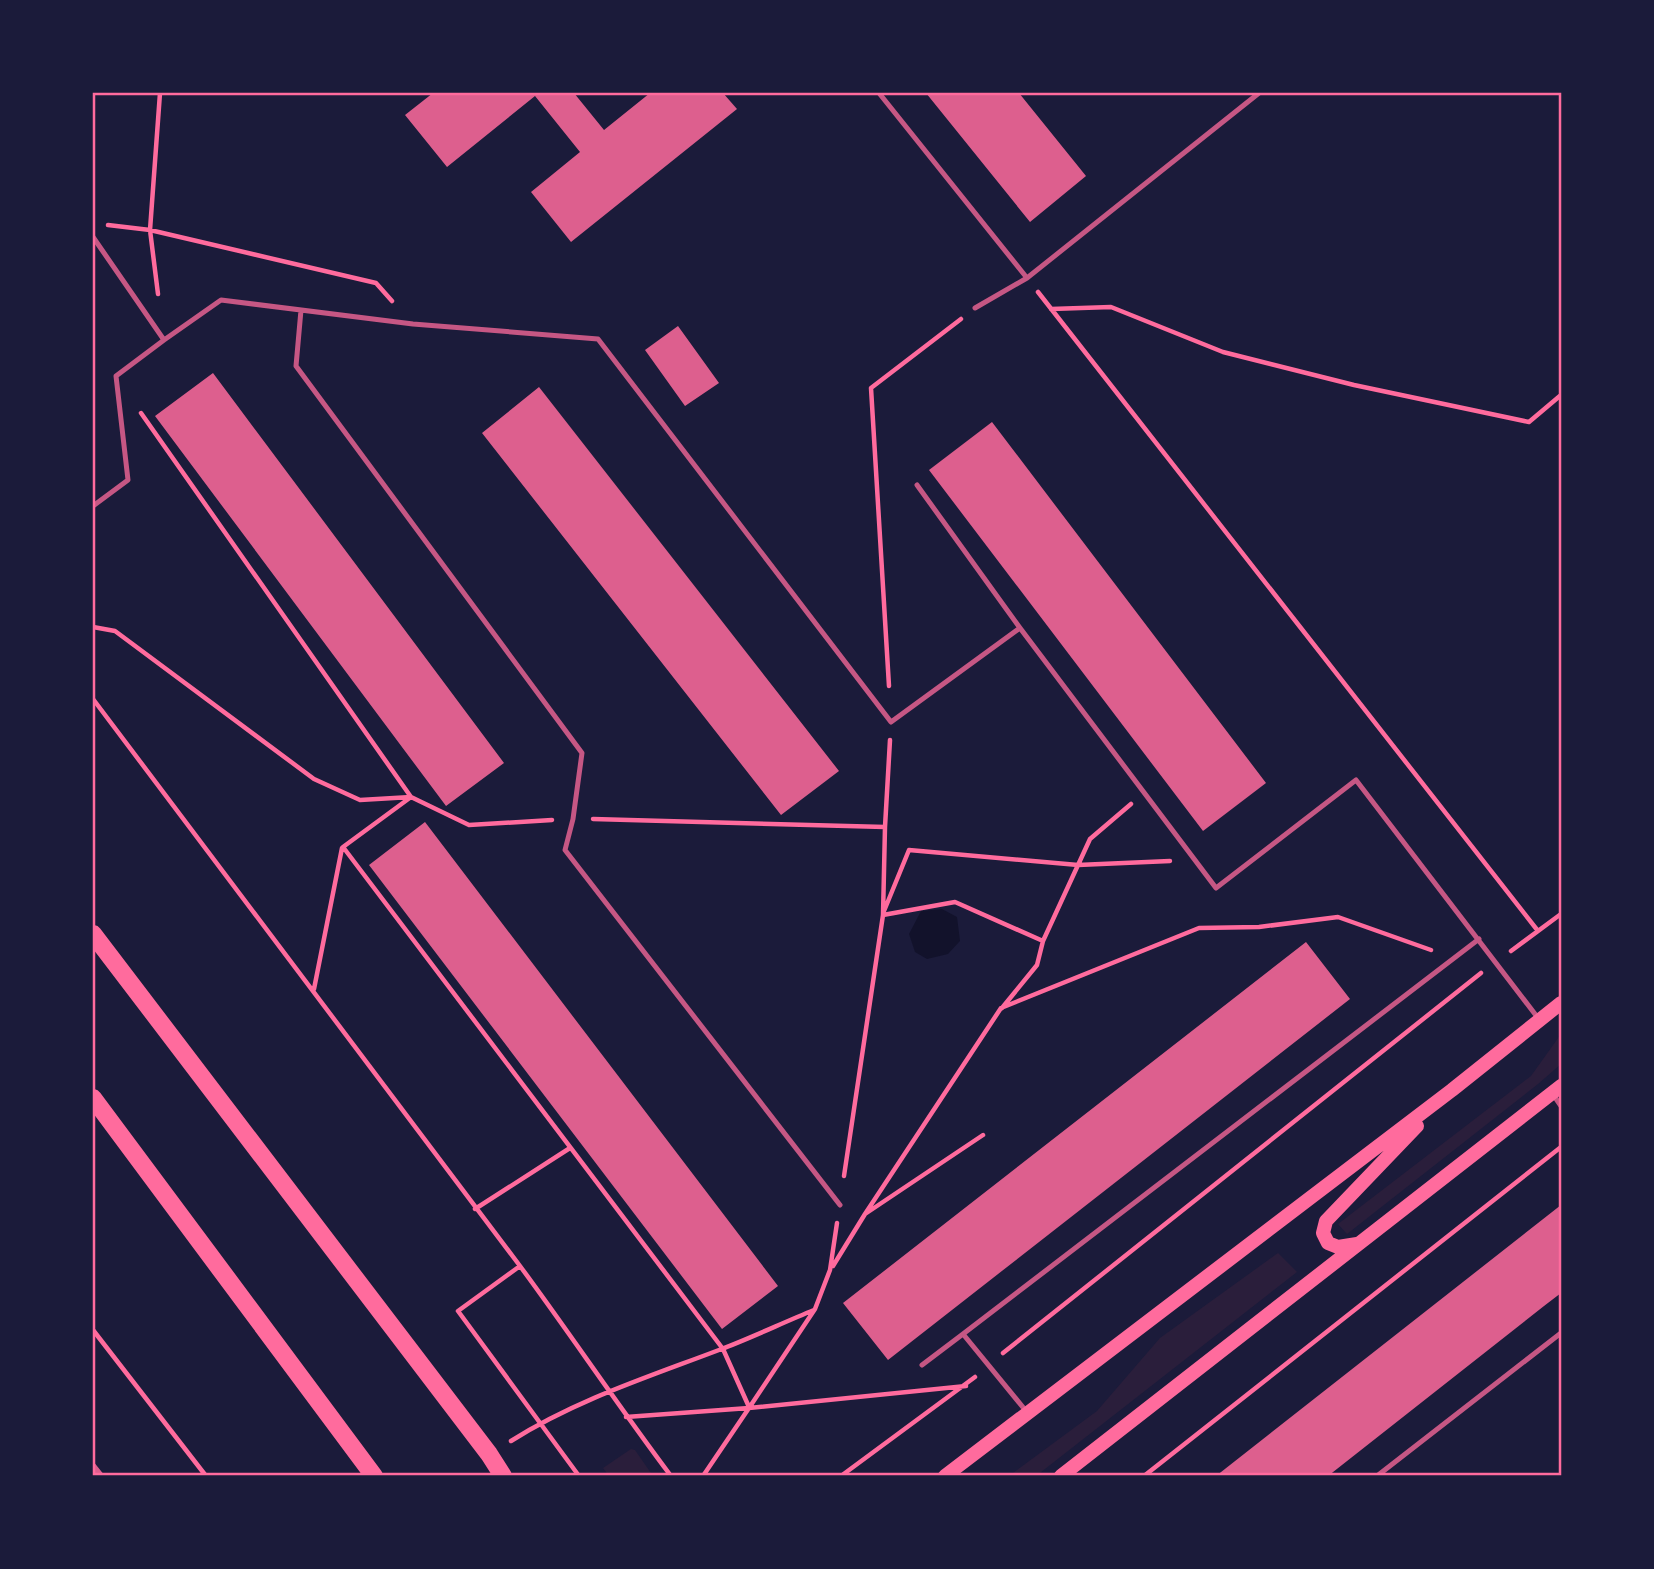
<svg xmlns="http://www.w3.org/2000/svg" width="1654" height="1569" font-family="Georgia,serif">
<style>
.green{fill:#2a1e3b}
.water{fill:#12122b}
.building{fill:#dd5f8e}
.lines{fill:none;stroke-linecap:round;stroke-linejoin:round}
.path{stroke:#ff6b9d;stroke-width:4.5}
.service{stroke:#c65784;stroke-width:5}
.secondary{stroke:#ff6b9d;stroke-width:14}
.primary{stroke:#ff6b9d;stroke-width:18}
.neatline{fill:none;stroke:#ff6b9d;stroke-width:2.5}
</style>
<rect width="100%" height="100%" fill="#1b1b3a"/>
<path class="green" d="M1561,1034V1064L1538,1084L1347,1234L1338,1224L1531,1076Z
M1278,1253L1297,1272L1036,1476H1009L1097,1411L1160,1338Z
M631,1449L635,1450L653,1476H609L603,1468Z"/>
<path class="water" d="M942,909L957,917L960,941L948,954L927,959L915,952L909,934L921,911Z"/>
<path class="building" d="M433,93H574L604,130L650,93H723L737,109L571,242L531,192L580,152L535,96L447,167L405,115Z
M926,93H1019L1086,176L1030,222Z
M678,326L719,383L685,406L645,350Z
M213,373L504,763L446,806L155,416Z
M539,387L839,771L781,815L482,433Z
M992,422L1266,783L1203,831L929,470Z
M425,822L778,1286L722,1329L369,865Z
M1306,942L1350,999L888,1360L843,1303Z
M1561,1205V1293L1544,1306L1328,1476H1216Z
M93,1461L105,1476H93Z"/>
<g class="lines">
<path class="path" d="M108,225L150,230L376,283L392,301
M1038,292L1538,931
M158,294L150,230L160,93
M1051,309L1111,307L1223,352L1354,385L1529,422L1561,395
M141,413L411,797L343,847L723,1349L749,1407
M93,627L115,631L314,779L360,800L411,797L469,825L552,820
M889,686L871,388L961,319
M93,699C236,887 378,1076 520,1266C571,1335 619,1407 671,1476
M593,819L885,827
M884,911L909,850L1078,865L1170,861
M883,915L955,902L1043,941
M1511,951L1561,914
M314,989L342,848
M1002,1008L1037,965L1043,941L1090,839L1131,804
M844,1176L883,915L885,827L890,740
M475,1209L570,1148
M865,1214L1001,1008L1199,928L1259,927L1338,917L1431,950
M520,1266L458,1311L579,1476
M833,1266L865,1214L983,1135
M93,1330L206,1476
M1003,1353L1481,973
M626,1417L749,1408L815,1309L830,1270L837,1223
M511,1441C576,1400 648,1377 719,1350C751,1338 782,1323 814,1310
M703,1476L749,1408L966,1386
M841,1476L975,1377
M1144,1476L1561,1147"/>
<path class="service" d="M879,93L1027,278
M93,237L164,340L116,376L128,480L93,506
M975,308L1027,278L1259,93
M301,310L296,366L582,753L573,819L565,850L840,1205
M164,340L221,300L413,324L598,339L891,722L1020,628
M917,485L1020,628L1216,888L1356,780L1538,1018
M1552,1093L1561,1106
M922,1365L963,1334
M1026,1411L963,1334L1479,939
M1377,1476L1561,1333"/>
<path class="secondary" d="M1357,1244L1338,1247L1328,1243L1323,1233L1326,1221L1417,1126
M945,1476L1452,1090L1561,1003
M1061,1476L1561,1086"/>
<path class="primary" d="M93,934L489,1454L503,1476
M93,1098L374,1476"/>
</g>
<rect width="1654" height="1569" fill="none" stroke="#1b1b3a" stroke-width="189"/>
<rect x="94" y="94" width="1466" height="1380" class="neatline"/>
</svg>
